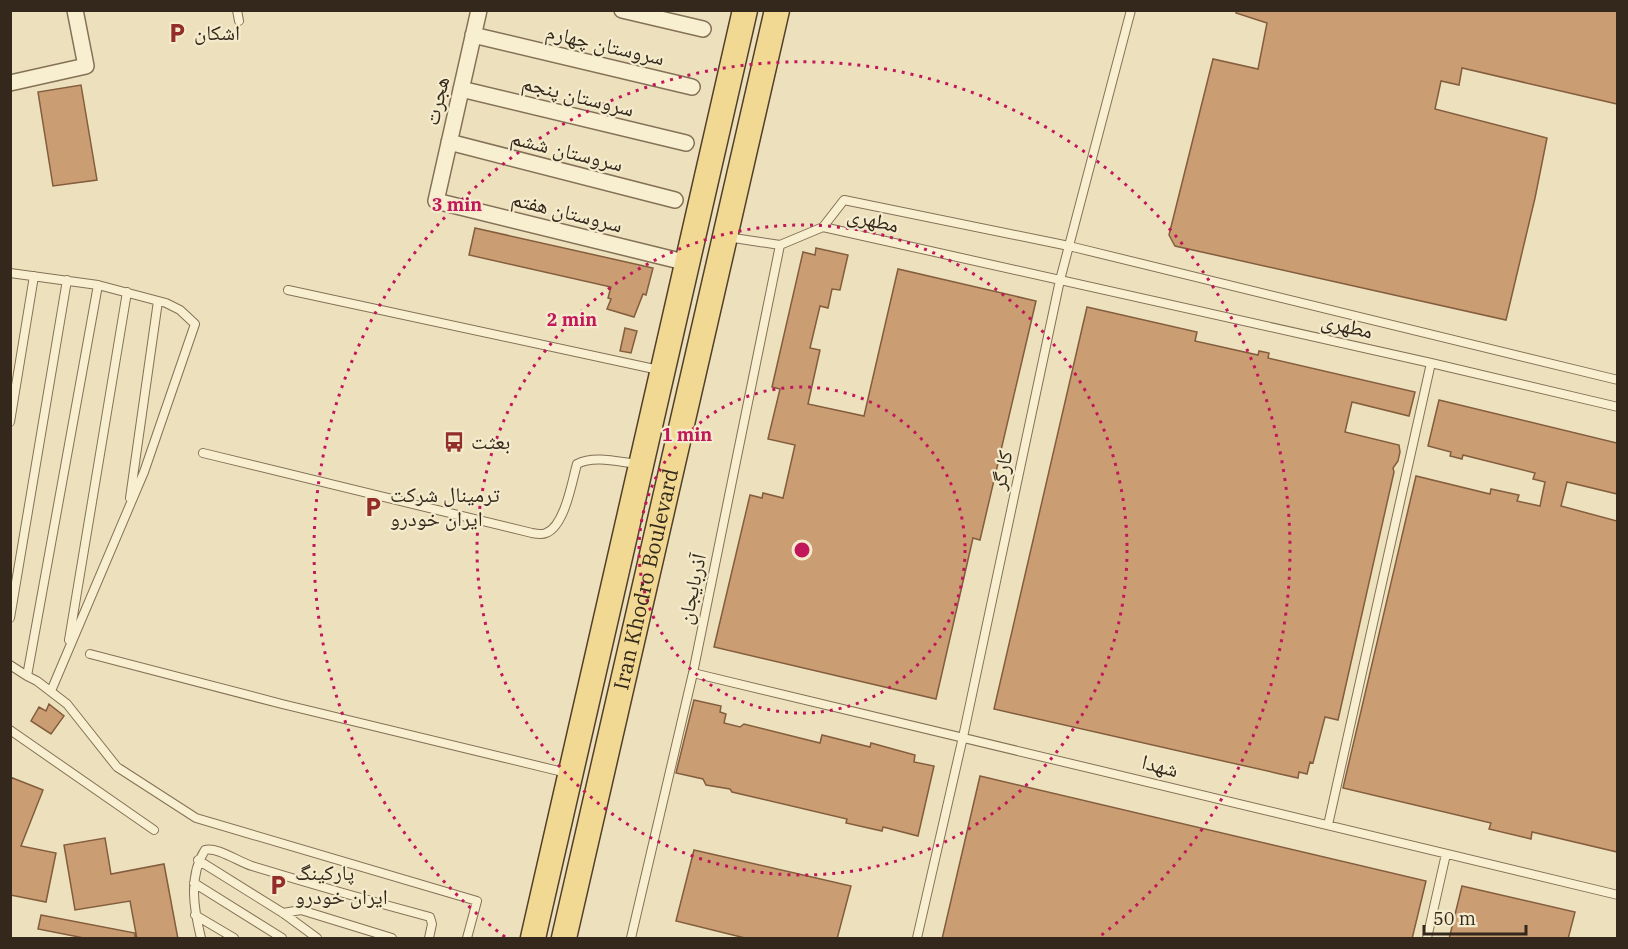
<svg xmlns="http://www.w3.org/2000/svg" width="1628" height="949" font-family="'IBM Plex Serif','Noto Naskh Arabic',serif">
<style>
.building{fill:#ca9d73;stroke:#835d3d;stroke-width:1.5}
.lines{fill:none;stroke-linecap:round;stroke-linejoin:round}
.service-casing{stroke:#847157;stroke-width:10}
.minor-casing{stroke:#847157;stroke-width:18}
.primary-casing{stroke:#513f2b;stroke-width:27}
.service{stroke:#f8eed0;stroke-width:8}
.minor{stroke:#f8eed0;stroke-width:15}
.primary{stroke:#f1d994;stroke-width:24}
.ring{fill:none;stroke:#c2185b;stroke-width:3;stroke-dasharray:3 6}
.labels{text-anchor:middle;stroke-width:4.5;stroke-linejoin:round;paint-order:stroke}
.poi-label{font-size:21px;fill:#33281b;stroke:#f4ebcd;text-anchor:start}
.street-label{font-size:21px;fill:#33281b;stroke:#f4ebcd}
.centre{fill:#c2185b;stroke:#f4ebcd;stroke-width:3}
.ring-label{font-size:18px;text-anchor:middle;font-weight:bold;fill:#c2185b;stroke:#f4ebcd;stroke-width:4.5;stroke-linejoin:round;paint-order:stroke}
</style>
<rect width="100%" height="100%" fill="#ede1bd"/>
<path class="building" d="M1236,10H1617V104L1462,68L1459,85L1441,81L1435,109L1547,138L1535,198L1506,320L1175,246L1169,235L1213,59L1258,69L1267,23L1236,13Z
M81,85L97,180L53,186L38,92Z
M475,228L653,268L646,295L643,294L634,317L607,309L611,299L608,298L611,287L469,255Z
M816,248L848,255L840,290L832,289L828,308L820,306L810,348L820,350L808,404L864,416L898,269L1036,301L980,540L973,538L936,699L714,647L750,495L762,498L763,493L783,498L795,445L768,439L780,389L772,387L803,252L815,255Z
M1087,307L1197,332L1195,341L1258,355L1259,351L1269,353L1268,358L1415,392L1409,416L1352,402L1345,432L1399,445L1400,452L1398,461L1393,468L1394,472L1338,720L1325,717L1313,763L1310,762L1307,774L1299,772L1298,778L994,709Z
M625,328L637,331L631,353L620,351Z
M1439,400L1617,443V494L1567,482L1561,506L1617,521V852L1532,832L1531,839L1489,829L1491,823L1343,788L1416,476L1490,494L1491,489L1519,495L1517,501L1540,506L1545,482L1533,479L1535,473L1463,455L1462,459L1450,456L1451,452L1428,446Z
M694,700L721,706L720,712L726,714L724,723L740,727L744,724L820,743L822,735L870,747L871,743L915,755L914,762L934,766L918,836L883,827L882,831L846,823L847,819L732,792L730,789L706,785L703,779L676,773Z
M49,704L64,716L51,734L31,721L39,707L46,711Z
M980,776L1426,881L1412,939H942Z
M10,777L43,790L21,846L56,853L46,902L10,895Z
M105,838L111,874L164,864L178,939H137L130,901L75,910L64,845Z
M694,850L851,886L837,939H749L676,921Z
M1462,886L1575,912L1568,939H1449Z
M41,915L135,933V939H89L38,929Z"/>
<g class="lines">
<g class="service-casing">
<path id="service" d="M237,10L239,21
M823,227L1431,363L1618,407
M780,245L823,227L844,200L1069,246L1618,380
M10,273L98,285L166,303L180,310L195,324L144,472L51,691
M98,285L27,676L37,681L67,704L117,767L196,818L477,901L467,938
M288,290L659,370
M10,422L34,276
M203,453L532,533C537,534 542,535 546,533C565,526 572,481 577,464C594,455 619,462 637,464
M130,498L158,301
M10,618L67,280
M69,640L127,292
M90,654L282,704L567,773
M10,665L27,676
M693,673L1618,895
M10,730L154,830
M1328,825L1431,363
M198,860L283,913L317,938
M194,883L282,938
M283,913L301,910L392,938
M195,915L234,938
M201,938C194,910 188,876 205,850C216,846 239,862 252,866C311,884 370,901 430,917L432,924L429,938
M631,938L693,673L780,245L727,237
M917,938L963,737L1060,280L1131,10
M1427,938L1446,854"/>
</g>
<g class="minor-casing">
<path id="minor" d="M479,10L436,201L688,263
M622,10L703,29
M473,35L692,87
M10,83L86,66L75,10
M461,89L686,143
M449,142L675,200"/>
</g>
<g class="primary-casing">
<g id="primary">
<path d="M533,938L745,10"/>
<path id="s1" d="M564,938L777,10"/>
</g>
</g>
<use href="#service" class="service"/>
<use href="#minor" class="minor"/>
<use href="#primary" class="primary"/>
</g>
<g class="ring">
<circle cx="802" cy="550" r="163"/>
<circle cx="802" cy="550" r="325"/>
<path d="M505 937A488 488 0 1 1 1099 937"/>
</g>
<defs>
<g id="parking-bare" transform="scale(1.62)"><path d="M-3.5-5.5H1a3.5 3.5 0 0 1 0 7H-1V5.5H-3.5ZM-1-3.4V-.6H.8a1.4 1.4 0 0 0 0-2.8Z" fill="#922d28" stroke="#f4ebcd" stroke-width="2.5" paint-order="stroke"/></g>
<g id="bus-bare" transform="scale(1.62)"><path d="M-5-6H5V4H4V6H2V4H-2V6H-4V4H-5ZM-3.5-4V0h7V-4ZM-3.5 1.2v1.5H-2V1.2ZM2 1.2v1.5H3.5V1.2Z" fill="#922d28" stroke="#f4ebcd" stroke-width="2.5" paint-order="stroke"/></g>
</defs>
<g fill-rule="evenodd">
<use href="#parking-bare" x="177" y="33"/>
<use href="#bus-bare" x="454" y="442"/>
<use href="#parking-bare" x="373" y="507"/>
<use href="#parking-bare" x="278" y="885"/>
</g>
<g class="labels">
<g class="poi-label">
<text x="194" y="40">اشکان</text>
<text x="471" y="449">بعثت</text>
<text x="390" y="502">ترمینال شرکت<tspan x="390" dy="24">ایران خودرو</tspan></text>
<text x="295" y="880">پارکینگ<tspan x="295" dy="24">ایران خودرو</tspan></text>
</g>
<g class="street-label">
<text transform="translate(605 45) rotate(13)" y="7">سروستان چهارم</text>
<text transform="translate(578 96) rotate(14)" y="7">سروستان پنجم</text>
<text transform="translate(437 101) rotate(-77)" y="7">هجرت</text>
<text transform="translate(567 151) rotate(14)" y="7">سروستان ششم</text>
<text transform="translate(567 212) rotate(14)" y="7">سروستان هفتم</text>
<text transform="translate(873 220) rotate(13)" y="7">مطهری</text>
<text transform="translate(1347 326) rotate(13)" y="7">مطهری</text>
<text transform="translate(1002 470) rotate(-78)" y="7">کارگر</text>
<text dy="7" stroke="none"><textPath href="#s1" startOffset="368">Iran Khodro Boulevard</textPath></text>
<text transform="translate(692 589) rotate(-78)" y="7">آذربایجان</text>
<text transform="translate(1160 766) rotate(14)" y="7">شهدا</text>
</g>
</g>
<circle cx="802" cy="550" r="9" class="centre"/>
<g class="ring-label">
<text x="457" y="211">3 min</text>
<text x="572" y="326">2 min</text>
<text x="687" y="441">1 min</text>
</g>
<rect width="1628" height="949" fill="none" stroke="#33281b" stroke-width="24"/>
<path d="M1424 925v9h102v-9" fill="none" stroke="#33281b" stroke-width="3"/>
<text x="1433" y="925" font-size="18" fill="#33281b" stroke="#f4ebcd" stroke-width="4.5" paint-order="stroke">50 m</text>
</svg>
